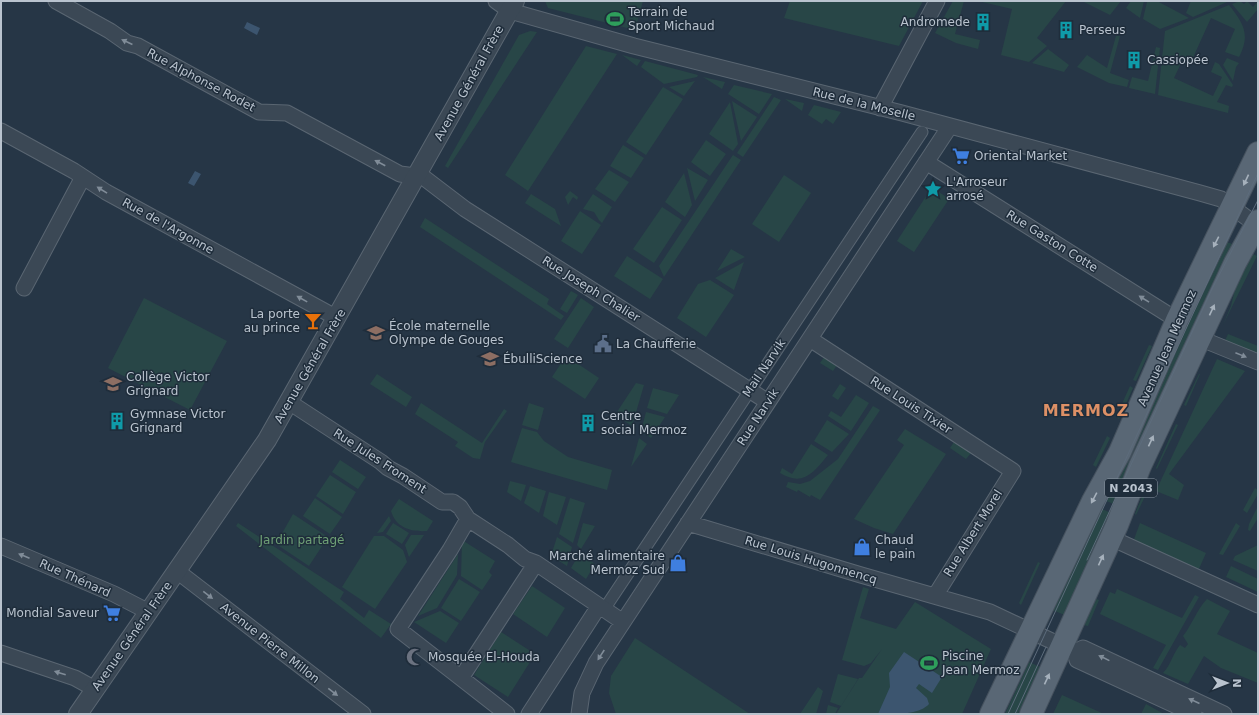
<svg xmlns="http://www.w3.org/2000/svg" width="1259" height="715" font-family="'DejaVu Sans',sans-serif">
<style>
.green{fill:#284647}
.water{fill:#3c556f}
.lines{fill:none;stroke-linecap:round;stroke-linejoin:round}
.pedestrian-casing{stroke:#5a6672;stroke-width:13}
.minor-casing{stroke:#5a6672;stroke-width:17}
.tertiary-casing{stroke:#5a6672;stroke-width:20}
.primary-casing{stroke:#45515e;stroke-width:24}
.pedestrian{stroke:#3b4855;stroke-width:11}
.minor{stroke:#3b4855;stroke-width:15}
.tertiary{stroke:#3b4855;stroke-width:18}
.primary{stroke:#596775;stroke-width:22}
.tram{stroke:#5d6c7c;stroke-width:1}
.oneway{fill:#808c98}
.oneway2{fill:#a6b1bc}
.labels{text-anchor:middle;stroke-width:3;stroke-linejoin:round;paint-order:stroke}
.shield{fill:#1f2d3b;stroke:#8b96a2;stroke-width:1}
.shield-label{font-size:11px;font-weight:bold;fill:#b9c3ce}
.poi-label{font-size:12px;fill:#b9c3ce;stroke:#1f2d3b;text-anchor:start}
.street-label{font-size:12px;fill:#b9c3ce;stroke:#1f2d3b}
.park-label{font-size:12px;fill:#6fa076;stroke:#1f2d3b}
.district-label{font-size:16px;font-weight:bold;letter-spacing:1px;fill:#dd9066;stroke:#1f2d3b}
</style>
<rect width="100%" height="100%" fill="#263646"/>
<path class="green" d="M545,1H643L635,30L548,8Z
M790,1H923L899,46L784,18Z
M953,1H964L955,34L980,40L978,49L956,43L935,33Z
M978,1H1066L1037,38L1047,46L1029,62L1001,55L1012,9Z
M1082,1H1121L1110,15Z
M1131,1H1144L1140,18L1126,8Z
M1151,1H1157L1189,18L1160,29L1143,19L1147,2Z
M1191,1H1226L1227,2L1193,17L1186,13Z
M1240,1L1244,4L1247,1L1253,7L1258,1V9L1247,22L1232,4Z
M1229,5C1243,23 1251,34 1239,57L1225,52L1235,29L1211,18L1191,62L1183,59L1174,78L1213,96L1222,77L1211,72L1215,62L1219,64L1233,85L1232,87L1226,85L1217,102L1229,106L1228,113L1158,95L1165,31Z
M530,31L537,32L448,168L445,166L519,35Z
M1116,36H1120L1110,73L1129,80L1127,87L1109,83L1077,67L1087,55L1107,68Z
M586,46L617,54L528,191L505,175Z
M1156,47L1160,48L1155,94L1129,88L1132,77L1148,81Z
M1048,49L1069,65L1064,72L1032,63Z
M622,55L641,60L637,66Z
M1227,58L1239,63L1236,67L1233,81L1223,65Z
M645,61L698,75L697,77L664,84L641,67Z
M703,77L725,82L722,89Z
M695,81L684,96L669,87Z
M734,85L772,94L759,114L728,94Z
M663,87L683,99L646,155L626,142Z
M774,97L781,100L743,157L737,153Z
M785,99L804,103L802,111Z
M732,101L757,117L741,141Z
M730,102L738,144L733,151L709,134Z
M814,105L841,112L833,124L826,119L822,124L808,115Z
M706,140L726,154L710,176L691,162Z
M623,145L644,158L631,178L610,166Z
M733,155L741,160L664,277L659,266Z
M687,168L708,180L695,201Z
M609,170L629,182L615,202L595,189Z
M684,173L692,205L685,217L665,202Z
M784,175L811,193L779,242L752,224Z
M932,187L949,199L914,252L897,241Z
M570,191L578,197L577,200L573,197L568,205L565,197Z
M531,194L555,209L561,226L525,203Z
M593,194L612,207L602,223L599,220L594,212L583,209Z
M662,207L682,220L654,263L633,249Z
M580,211L601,225L582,254L561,241Z
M425,218L549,299L547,304L564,316L561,320L420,227Z
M1224,241L1238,246L1119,506L1101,499Z
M731,249L745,257L717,271Z
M1251,253L1257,256L1223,325L1231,306L1238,276Z
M627,256L663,279L650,299L614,276Z
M744,262L734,290L715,278Z
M710,280L734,295L706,337L677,318L698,284Z
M571,291L578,295L567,313L560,309Z
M144,298L227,341L190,410L108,368Z
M581,298L594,307L568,348L554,339Z
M1228,334L1258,346V357L1224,343Z
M1149,345L1152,346L1136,381L1133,380Z
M566,356L599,378L585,399L552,377Z
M825,356L837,365L833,371L820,363Z
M1217,359L1245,371L1169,474L1184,485L1178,500L1156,491Z
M377,374L412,397L406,407L370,384Z
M1199,374H1200L1186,406L1184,405Z
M636,383L644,385L632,426L615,415Z
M840,384L846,388L838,400L832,396Z
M1130,386L1133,388L1119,419L1116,417Z
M653,388L679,395L667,414L647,408Z
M856,395L869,403L851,431L828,416L831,411L841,417Z
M421,403L482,443L504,409L507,411L485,442L480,459L473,458L455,446L458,442L415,414Z
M529,403L544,408L538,430L522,425Z
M873,406L880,410L820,500L811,495L810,497L798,490L797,492L786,487L788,482L800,484L810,481L838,459Z
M646,412L665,417L651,438L641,431Z
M827,420L849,434L832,452L814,441Z
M1176,424L1178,425L1157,469L1156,468Z
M522,428L537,432L544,441L568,457L612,470L607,490L511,462Z
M905,429L946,454L893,534L874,528L854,519L904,445L897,440Z
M1107,436L1110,438L1096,467L1093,465Z
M639,438L647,444L631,467Z
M954,442L971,453L966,459L950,448Z
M811,444L828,455C813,473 803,487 780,473L782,468L792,474Z
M340,460L366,477L358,489L332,472Z
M330,475L356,492L343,514L316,496Z
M510,481L526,485L521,501L507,492Z
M530,486L546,491L539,513L524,503Z
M1146,487L1149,488L1136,515L1135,514Z
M1255,488L1258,490V494L1247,513L1243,510Z
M549,492L566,497L557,525L543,516Z
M315,498L342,517L330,534L303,516Z
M570,498L585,503L573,543L559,534Z
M399,499L433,521L427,531C411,532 396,528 391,511Z
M1258,506V518L1250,531L1248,530L1249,524Z
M1098,507L1115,515L1067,616L1050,609Z
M293,514L328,537L309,566L276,544Z
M389,516L391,521L383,532L377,533Z
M238,523L344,592L340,599L364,618L369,610L391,624L381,638L236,526Z
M393,523L409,533L402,544L386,534Z
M583,523L595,526L581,549L577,545Z
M1140,523L1206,553L1198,571L1133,542Z
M1236,523L1240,526L1223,555L1219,554Z
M411,535H424L409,557L405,545Z
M374,536H384L403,550L407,562L375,609L342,587Z
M557,537L572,547L567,566L551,556Z
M462,540L495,561L489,572L492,575L482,590L461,576Z
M1258,545V571L1233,560L1235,556Z
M580,553L595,564L586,579L571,568Z
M458,554L457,575L437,608L418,616Z
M1038,562L1040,563L1021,605L1019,603Z
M1231,566L1258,579V592L1226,577Z
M459,579L480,592L461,621L441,608Z
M532,586L565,608L547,637L513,614Z
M863,587L869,589L860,618L896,629L915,602L991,649L962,714H836L859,678H862L882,649L871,663L864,666L842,660Z
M1117,589L1182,618L1195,595L1199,597L1158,670L1153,668L1166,645L1100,614L1110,592L1115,594Z
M1096,599L1099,600L1088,626L1084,625Z
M1207,599L1230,611L1217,634L1258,653V683L1221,668L1204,656L1188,684L1163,673C1171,665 1173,653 1180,645L1185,648L1188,644L1183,636C1192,625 1197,609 1207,599Z
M440,611L459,623L446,643L414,622Z
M501,632L535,654L508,697L474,675Z
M635,638L750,714H616L609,693L611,676Z
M1029,662L1040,667L1018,714H1005Z
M838,674L858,679L841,706L830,702Z
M818,687L823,691L816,714H800Z
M1062,695L1104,714H1053Z
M1146,704L1164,714H1141Z
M828,705L838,708L835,714H826Z"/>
<path class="water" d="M247,22L260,28L257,35L244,28Z
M195,171L201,174L194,186L188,183Z
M904,652L942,677L932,693L919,684L916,688L927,698L929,704C919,715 895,714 878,714L890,687L889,673Z"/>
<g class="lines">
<g class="pedestrian-casing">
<path id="pedestrian" d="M607,605L922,132"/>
</g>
<g class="minor-casing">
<path id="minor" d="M56,1L110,31L127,43L138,46L259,112L287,113L400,174L423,177L465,209L768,402
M496,1L510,11L634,46L902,113L1200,193L1221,199L1258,226
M880,108L937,1
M1,131L74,171L106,192L337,318
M926,162L1177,320
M24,288L83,177
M1199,338L1258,362
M810,339L1013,471L935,596
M289,402L381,462L388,468L403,476L442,502H453L460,507L468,519L508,545L525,559L536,563L623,622
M688,523L861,575L990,612L1075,652L1083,648L1224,714
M1111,538L1258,605
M1,546L114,594L149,612
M177,571L363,714
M1075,652L1077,660L1194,714
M1,653L75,678L95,689
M461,678L398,629L450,550L468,519
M507,714L461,678L536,563
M529,714L599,606
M579,714L582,693L596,663L950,126"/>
</g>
<g class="tertiary-casing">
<path id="tertiary" d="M78,714L267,440L515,1"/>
</g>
<g class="primary-casing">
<path id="primary" d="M991,714L1093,501L1120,452L1177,320L1258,153
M1031,714L1117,525L1140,466L1235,263L1258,221"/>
</g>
<use href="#pedestrian" class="pedestrian"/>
<use href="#minor" class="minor"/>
<use href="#tertiary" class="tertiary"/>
<use href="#primary" class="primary"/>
<path class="tram" d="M1087,560L1212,289L1258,200
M1008,714L1258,173
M1015,714L1046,647"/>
</g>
<defs><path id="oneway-solid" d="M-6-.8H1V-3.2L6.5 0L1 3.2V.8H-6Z"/></defs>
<g class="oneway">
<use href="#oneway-solid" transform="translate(127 42) rotate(-155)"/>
<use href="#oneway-solid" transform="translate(380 163) rotate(-152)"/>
<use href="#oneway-solid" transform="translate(102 190) rotate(-148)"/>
<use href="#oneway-solid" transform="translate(302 299) rotate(-151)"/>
<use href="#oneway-solid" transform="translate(1144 299) rotate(-148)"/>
<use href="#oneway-solid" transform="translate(1241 355) rotate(22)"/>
<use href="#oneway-solid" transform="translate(24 556) rotate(-157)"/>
<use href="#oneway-solid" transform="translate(208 595) rotate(38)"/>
<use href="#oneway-solid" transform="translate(601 655) rotate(123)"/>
<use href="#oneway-solid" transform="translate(1104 658) rotate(-154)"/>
<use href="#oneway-solid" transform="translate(60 673) rotate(-162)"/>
<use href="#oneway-solid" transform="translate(333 692) rotate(38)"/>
<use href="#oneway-solid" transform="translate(1194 701) rotate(-156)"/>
</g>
<g class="oneway2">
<use href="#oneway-solid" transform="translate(1246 180) rotate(115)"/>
<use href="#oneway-solid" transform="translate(1216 242) rotate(117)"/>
<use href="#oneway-solid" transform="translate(1212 310) rotate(-65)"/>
<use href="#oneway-solid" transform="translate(1151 441) rotate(-65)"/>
<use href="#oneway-solid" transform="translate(1094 498) rotate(118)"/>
<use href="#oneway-solid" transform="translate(1101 560) rotate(-65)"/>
<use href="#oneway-solid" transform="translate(1047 679) rotate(-65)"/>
</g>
<defs>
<g id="stadium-bare" transform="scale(1.38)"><path d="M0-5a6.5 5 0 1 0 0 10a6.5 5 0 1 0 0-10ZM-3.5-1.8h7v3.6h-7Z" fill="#2e9e5b" stroke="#1f2d3b" stroke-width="2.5" paint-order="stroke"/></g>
<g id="building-bare" transform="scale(1.38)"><path d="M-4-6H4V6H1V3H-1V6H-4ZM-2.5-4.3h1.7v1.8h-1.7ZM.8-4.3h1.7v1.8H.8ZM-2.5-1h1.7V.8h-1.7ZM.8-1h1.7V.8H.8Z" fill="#0f9aa8" stroke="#1f2d3b" stroke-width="2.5" paint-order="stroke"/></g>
<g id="supermarket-bare" transform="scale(1.38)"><path d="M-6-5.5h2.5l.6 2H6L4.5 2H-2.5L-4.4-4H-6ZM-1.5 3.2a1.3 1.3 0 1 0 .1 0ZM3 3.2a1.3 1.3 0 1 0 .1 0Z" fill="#3f7fe0" stroke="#1f2d3b" stroke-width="2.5" paint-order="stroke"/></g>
<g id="sight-bare" transform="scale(1.38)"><path d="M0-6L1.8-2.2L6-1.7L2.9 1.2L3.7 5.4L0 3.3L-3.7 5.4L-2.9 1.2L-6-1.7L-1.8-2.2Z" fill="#0f9aa8" stroke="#1f2d3b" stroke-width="2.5" paint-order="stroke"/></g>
<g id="bar-bare" transform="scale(1.38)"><path d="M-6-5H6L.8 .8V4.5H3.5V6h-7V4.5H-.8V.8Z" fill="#e8710a" stroke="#1f2d3b" stroke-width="2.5" paint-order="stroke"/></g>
<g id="school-bare" transform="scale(1.38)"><path d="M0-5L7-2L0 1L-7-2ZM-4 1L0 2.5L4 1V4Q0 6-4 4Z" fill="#8d6e63" stroke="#1f2d3b" stroke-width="2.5" paint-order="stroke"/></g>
<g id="civic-bare" transform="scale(1.38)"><path d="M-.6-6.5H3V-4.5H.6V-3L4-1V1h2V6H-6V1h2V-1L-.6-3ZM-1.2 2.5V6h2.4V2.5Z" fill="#5c6f8a" stroke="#1f2d3b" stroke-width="2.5" paint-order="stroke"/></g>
<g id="shop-bare" transform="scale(1.38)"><path d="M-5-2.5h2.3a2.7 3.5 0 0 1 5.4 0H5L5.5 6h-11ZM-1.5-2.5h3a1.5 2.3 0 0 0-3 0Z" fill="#3f7fe0" stroke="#1f2d3b" stroke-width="2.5" paint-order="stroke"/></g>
<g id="mosque-bare" transform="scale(1.38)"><path d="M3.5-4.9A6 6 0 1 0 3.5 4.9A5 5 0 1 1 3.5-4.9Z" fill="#6b7280" stroke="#1f2d3b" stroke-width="2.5" paint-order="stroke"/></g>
</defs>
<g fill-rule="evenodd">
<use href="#stadium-bare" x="615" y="19"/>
<use href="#building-bare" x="983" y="22"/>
<use href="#building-bare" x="1066" y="30"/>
<use href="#building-bare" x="1134" y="60"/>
<use href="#supermarket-bare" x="961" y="156"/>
<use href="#sight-bare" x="933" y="189"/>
<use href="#bar-bare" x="313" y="321"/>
<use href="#school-bare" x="376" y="333"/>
<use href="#civic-bare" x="603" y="344"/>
<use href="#school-bare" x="490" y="359"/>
<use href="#school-bare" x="113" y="384"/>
<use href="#building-bare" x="117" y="421"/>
<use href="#building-bare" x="588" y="423"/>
<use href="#shop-bare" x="862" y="547"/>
<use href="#shop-bare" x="678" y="563"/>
<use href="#supermarket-bare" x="112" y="613"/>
<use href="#mosque-bare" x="415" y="657"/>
<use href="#stadium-bare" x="929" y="663"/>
</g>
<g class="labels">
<rect class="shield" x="1105" y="479" width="52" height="18" rx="3"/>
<g class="shield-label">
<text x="1131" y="492">N 2043</text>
</g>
<g class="poi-label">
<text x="628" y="16">Terrain de<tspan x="628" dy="14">Sport Michaud</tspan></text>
<text x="970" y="26" text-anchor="end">Andromede</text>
<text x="1079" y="34">Perseus</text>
<text x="1147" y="64">Cassiopée</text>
<text x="974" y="160">Oriental Market</text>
<text x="946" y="186">L'Arroseur<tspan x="946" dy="14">arrosé</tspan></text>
<text x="300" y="318" text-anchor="end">La porte<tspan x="300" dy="14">au prince</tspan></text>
<text x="389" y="330">École maternelle<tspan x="389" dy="14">Olympe de Gouges</tspan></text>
<text x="616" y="348">La Chaufferie</text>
<text x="503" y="363">ÉbulliScience</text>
<text x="126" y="381">Collège Victor<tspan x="126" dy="14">Grignard</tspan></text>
<text x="130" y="418">Gymnase Victor<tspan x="130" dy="14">Grignard</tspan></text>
<text x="601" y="420">Centre<tspan x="601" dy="14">social Mermoz</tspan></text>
<text x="875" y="544">Chaud<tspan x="875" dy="14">le pain</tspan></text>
<text x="665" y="560" text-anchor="end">Marché alimentaire<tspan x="665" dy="14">Mermoz Sud</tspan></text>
<text x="99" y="617" text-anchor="end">Mondial Saveur</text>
<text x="942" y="660">Piscine<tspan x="942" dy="14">Jean Mermoz</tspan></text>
<text x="428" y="661">Mosquée El-Houda</text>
</g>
<g class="street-label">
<text transform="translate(201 80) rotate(28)" y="4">Rue Alphonse Rodet</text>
<text transform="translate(469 83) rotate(-61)" y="4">Avenue Général Frère</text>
<text transform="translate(864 104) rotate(14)" y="4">Rue de la Moselle</text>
<text transform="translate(168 226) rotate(29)" y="4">Rue de l'Argonne</text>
<text transform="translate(1052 241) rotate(32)" y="4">Rue Gaston Cotte</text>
<text transform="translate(591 289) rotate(32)" y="4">Rue Joseph Chalier</text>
<text transform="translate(1167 348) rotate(-66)" y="4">Avenue Jean Mermoz</text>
<text transform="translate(310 366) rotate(-60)" y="4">Avenue Général Frère</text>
<text transform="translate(764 368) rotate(-56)" y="4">Mail Narvik</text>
<text transform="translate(911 405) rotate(33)" y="4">Rue Louis Tixier</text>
<text transform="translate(758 417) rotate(-57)" y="4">Rue Narvik</text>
<text transform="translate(380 461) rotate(33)" y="4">Rue Jules Froment</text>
<text transform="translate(973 533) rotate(-58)" y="4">Rue Albert Morel</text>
<text transform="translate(811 560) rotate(17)" y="4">Rue Louis Hugonnencq</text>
<text transform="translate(75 578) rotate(24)" y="4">Rue Thénard</text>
<text transform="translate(132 636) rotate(-55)" y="4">Avenue Général Frère</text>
<text transform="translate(270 643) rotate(38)" y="4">Avenue Pierre Millon</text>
</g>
<g class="park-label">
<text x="302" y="544">Jardin partagé</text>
</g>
<g class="district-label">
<text x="1086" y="416">MERMOZ</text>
</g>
</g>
<rect width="1259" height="715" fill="none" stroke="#b9c3ce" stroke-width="4"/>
<g transform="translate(1227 683) rotate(90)" stroke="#1f2d3b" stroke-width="3" paint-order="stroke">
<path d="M0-3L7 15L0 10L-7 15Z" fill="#b9c3ce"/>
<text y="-6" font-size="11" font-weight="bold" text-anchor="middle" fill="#b9c3ce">N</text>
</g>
</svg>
